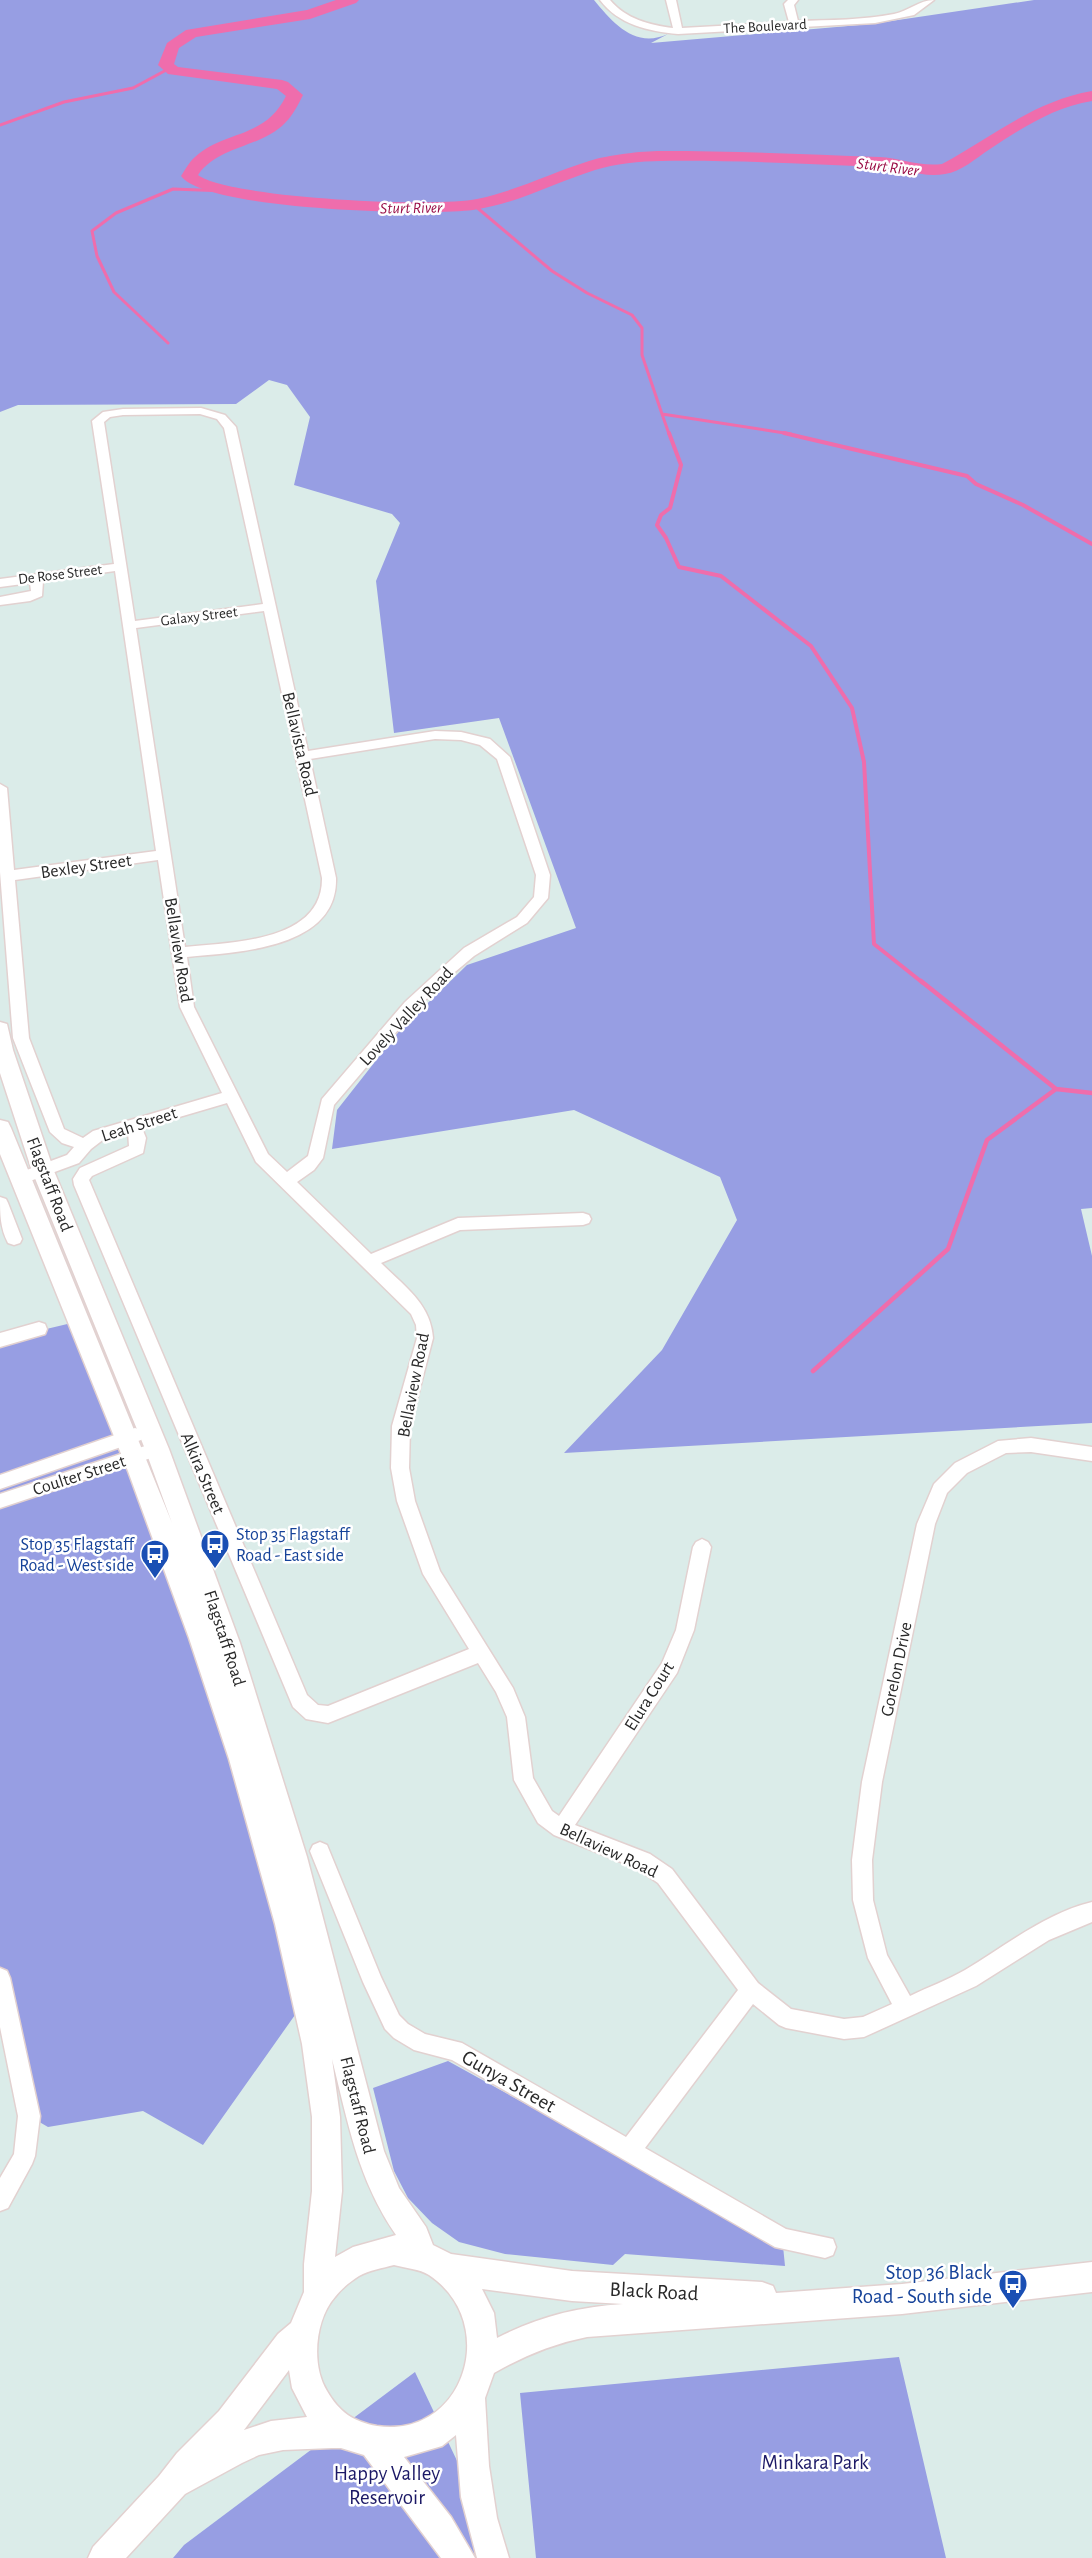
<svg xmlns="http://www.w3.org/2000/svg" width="1092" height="2558" font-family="'Alegreya Sans',sans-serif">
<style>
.green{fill:#979ee3}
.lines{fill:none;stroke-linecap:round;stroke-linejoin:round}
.stream-far2{stroke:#ef6dac;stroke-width:3}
.stream-far1{stroke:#ef6dac;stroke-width:4}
.stream{stroke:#ef6dac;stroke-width:4.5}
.river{fill:#ef6dac;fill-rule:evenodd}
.street-casing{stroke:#e2d1d0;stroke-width:3}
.secondary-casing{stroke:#e2d1d0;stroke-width:3}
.street{fill:#fff;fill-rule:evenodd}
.secondary{fill:#fff;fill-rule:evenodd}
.labels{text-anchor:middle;stroke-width:5;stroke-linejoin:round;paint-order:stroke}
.far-street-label{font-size:15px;fill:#292929;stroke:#fff}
.far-water-label{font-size:16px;font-style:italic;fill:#9a0d46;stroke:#fff}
.street-label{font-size:18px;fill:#292929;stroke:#fff}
.transit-label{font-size:18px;fill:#164399;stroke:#fff;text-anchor:start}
.near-street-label{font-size:21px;fill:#292929;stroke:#fff}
.near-transit-label{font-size:21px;fill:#164399;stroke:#fff;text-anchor:end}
.near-park-label{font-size:21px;fill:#1c1966;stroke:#fff}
</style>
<rect width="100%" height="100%" fill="#dbece9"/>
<path class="green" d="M0,0H594C613,23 635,49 668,34L651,43L871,24L1034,0H1092V1208L1081,1209L1092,1256V1423L564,1453L662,1350L737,1220L720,1177L574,1110L332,1149L337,1110L400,1030L467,965L576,928L499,718L394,733L376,581L400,523L392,514L294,485L310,417L287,385L269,380L236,404L18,405L0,412Z
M80,1321L140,1471L307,1998L203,2145L143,2111L48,2127L29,2116L0,1978V1340Z
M448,2061L783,2246L785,2266L625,2254L613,2265L505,2254L459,2242L432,2223L408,2198L394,2171L373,2088Z
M899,2357L946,2558H536L520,2393Z
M415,2372L503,2558H173L184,2545Z"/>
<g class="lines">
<path class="stream-far2" d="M0,125L64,102L133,88L170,68
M474,205L552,271L587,293L632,315L642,328V355L662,414L791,434
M168,343L114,292L97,256L92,231L116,213L173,189L226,191
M662,414L669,434"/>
<path class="stream-far1" d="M669,433L681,465L670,508L661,515L657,525L666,538L679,567L721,576L811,646L852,708L864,762L874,944L923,983
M784,433L967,476L976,484L1023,505L1092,544"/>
<path class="stream" d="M921,981L1056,1089L1092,1093
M813,1371L948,1249L987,1140L1056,1089"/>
<path class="river" d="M336,0H359L356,3L310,19L196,37L179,48L174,64L178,67L282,80L288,82L303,95C298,105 293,115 285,123C261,148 219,145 198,175C228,198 435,208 477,199C516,191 551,173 589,161C608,155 641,151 661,151C733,151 807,154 879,157C901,158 920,167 942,164C992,137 1034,101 1092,91V101C1054,107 1022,128 990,149C976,158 961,172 945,174C922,178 902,168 879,167C807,164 733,160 661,161C641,161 614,164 595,170C554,183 516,204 473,210C428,216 205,210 181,176C185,170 189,162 195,157C225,130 265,139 286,96L277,89L168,74L158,65L167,43L186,30L307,10Z"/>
<g class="street-casing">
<path id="street" d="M600,0H610C626,19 649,25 673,28L666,0H676L682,28L789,22L784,4L788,0H798L794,5L798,21C830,20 863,20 894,14C909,11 919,0 934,0L914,15L875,23L678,34C648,31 619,25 600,0Z
M201,408L225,415L236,427L308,751L435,731L461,732L490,739L510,757L550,875L548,898L527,923L474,956L449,977L415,1010L334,1105L323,1158L314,1170L297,1182L371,1254L458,1218L583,1213L589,1215L591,1219L589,1223L583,1225L460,1230L381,1263C404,1286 431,1304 433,1338L410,1426L409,1468L415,1501L440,1571L513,1688L525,1717L533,1778L552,1811L559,1816L662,1663L676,1630L693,1547L696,1542L702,1539L708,1542L711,1547L694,1630L677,1673L575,1825L650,1854L672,1869L758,1983L791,2009L844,2019L863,2017L892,2004L868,1958L853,1900L852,1860L862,1782L917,1524L934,1484L955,1463L998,1441L1031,1438L1092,1447V1461L1031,1452L1006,1453L967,1473L947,1493L935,1524L882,1782L872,1860L873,1900L887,1955L910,1996C928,1987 948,1980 965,1970C1005,1946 1046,1913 1092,1902V1922L1049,1940L976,1986L864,2037L844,2039L786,2028L779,2025L753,2004L645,2148L786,2229L833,2239L836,2247L833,2255L825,2258L775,2247L452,2060L414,2050L394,2038L385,2029L363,1982L310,1851L313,1845L320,1842L327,1845L381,1977L399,2015L408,2024L425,2034L462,2043L626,2137L738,1990L658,1883L636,1868L554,1835L538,1823L514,1780L507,1717L496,1692L478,1663L328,1723L306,1719L293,1707L74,1185L73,1179L80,1168L129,1146L128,1132L104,1139L91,1149L79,1163L22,1184L16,1182L14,1178L16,1174L67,1155L74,1147L62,1143L50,1132L13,1038L0,872V784L7,788L14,870L156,851L115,571L43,581L42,596L30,601L0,605V597L31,591L30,583L0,587V579L114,564L92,421L103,412L123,409ZM200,414L217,419L224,428L263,604L135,621L104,422L110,417L123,415ZM264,611L322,878C323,942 232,942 185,947L136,628ZM435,739L461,740L480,745L497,759L536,875L534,897L517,917L464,948L405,1002L322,1099L308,1156L287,1172L268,1154L194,1007L187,957C238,952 338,949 336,878L310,759ZM158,860L180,1007L222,1093L93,1131L83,1138L64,1129L29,1038L15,880ZM227,1103L256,1162L411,1314L416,1325L417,1338L392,1426L391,1468L397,1501L423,1574L469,1649L328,1706L318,1705L307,1695L89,1180L92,1176L143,1153L146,1138L142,1128Z
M0,1197L6,1199L8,1203L22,1239L20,1243L14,1245L8,1243C0,1228 0,1214 0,1197Z
M39,1322L45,1324L47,1329L45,1334L0,1347V1333Z
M135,1428L141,1430L144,1435L141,1440L0,1489V1475Z
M157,1442L163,1444L166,1449L163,1454L0,1508V1494Z
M0,1968L7,1971L10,1978L40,2116L35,2156L32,2164L8,2208L0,2211V2178L14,2154L18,2116L0,2027Z"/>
</g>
<g class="secondary-casing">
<path id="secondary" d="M0,1022L7,1024L13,1050L54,1171L169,1449L240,1643L307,1857L384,2151L399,2188L426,2227L433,2245L451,2254L572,2271L762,2282L773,2286L776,2293L902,2284L1092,2262V2292L902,2314L587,2337C552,2344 524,2356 494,2373L485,2398L489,2466L497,2518L509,2558H477L461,2497L456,2435L442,2446L404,2457L451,2517L475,2558H441L364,2455L341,2448H332L283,2450L259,2455L242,2463L185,2494L126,2558H88L93,2547L159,2476L177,2453L219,2411L278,2334L291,2323L304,2292V2264L312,2191V2117L302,2044L275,1924L229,1759L189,1638L128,1471L0,1154V1120L8,1122L11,1128L172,1523L145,1449L32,1171L0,1073ZM332,2059C348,2123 358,2180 396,2235L353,2247L335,2257L342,2191L340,2117ZM394,2265C405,2268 420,2269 429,2275C501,2323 464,2439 377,2426C354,2422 339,2412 327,2391C311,2365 315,2320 335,2297C341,2289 351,2281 359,2276C369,2270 383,2268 394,2265ZM482,2289L572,2301L623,2304C577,2307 538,2317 497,2338L494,2313ZM289,2370L292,2388L307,2417L271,2421L244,2430Z"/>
</g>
<use href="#street" class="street"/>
<use href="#secondary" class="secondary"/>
</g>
<defs>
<g id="bus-pin" transform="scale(1.5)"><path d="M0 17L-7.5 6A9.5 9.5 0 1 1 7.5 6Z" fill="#1a4fb4" stroke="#fff"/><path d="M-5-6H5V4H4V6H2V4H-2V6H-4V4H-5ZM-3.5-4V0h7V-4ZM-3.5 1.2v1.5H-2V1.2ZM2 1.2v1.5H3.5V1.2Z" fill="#fff"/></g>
</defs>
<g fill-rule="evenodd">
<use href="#bus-pin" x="215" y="1544"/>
<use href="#bus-pin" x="155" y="1554"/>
<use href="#bus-pin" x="1013" y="2284"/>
</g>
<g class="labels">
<g class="far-street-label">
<text transform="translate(765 26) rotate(-3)" y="5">The Boulevard</text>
<text transform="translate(60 574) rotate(-7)" y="5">De Rose Street</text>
<text transform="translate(199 616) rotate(-7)" y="5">Galaxy Street</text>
</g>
<g class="far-water-label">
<text transform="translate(888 166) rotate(7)" y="6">Sturt River</text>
<text transform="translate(411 207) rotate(-1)" y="6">Sturt River</text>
</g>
<g class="street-label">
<text transform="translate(300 744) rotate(77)" y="6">Bellavista Road</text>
<text transform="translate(86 866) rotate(-8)" y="6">Bexley Street</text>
<text transform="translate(179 950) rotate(81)" y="6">Bellaview Road</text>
<text transform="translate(406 1016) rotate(-47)" y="6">Lovely Valley Road</text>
<text transform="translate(139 1124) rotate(-18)" y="6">Leah Street</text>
<text transform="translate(50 1184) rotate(69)" y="6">Flagstaff Road</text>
<text transform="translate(413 1385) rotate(-79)" y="6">Bellaview Road</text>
<text transform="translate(203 1473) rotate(67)" y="6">Alkira Street</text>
<text transform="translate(79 1475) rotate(-18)" y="6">Coulter Street</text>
<text transform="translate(225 1638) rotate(72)" y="6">Flagstaff Road</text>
<text transform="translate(896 1669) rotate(-78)" y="6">Gorelon Drive</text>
<text transform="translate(649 1696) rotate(-58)" y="6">Elura Court</text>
<text transform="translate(609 1850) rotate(25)" y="6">Bellaview Road</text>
<text transform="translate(358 2105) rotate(76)" y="6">Flagstaff Road</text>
</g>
<g class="transit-label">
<text x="236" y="1540">Stop 35 Flagstaff<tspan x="236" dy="21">Road - East side</tspan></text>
<text x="134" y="1550" text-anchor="end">Stop 35 Flagstaff<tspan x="134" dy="21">Road - West side</tspan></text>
</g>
<g class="near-street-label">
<text transform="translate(509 2081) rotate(30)" y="7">Gunya Street</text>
<text transform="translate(654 2291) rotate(3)" y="7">Black Road</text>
</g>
<g class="near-transit-label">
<text x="992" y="2279">Stop 36 Black<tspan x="992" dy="24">Road - South side</tspan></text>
</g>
<g class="near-park-label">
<text x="815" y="2469">Minkara Park</text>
<text x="387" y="2480">Happy Valley<tspan x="387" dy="24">Reservoir</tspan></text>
</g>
</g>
</svg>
